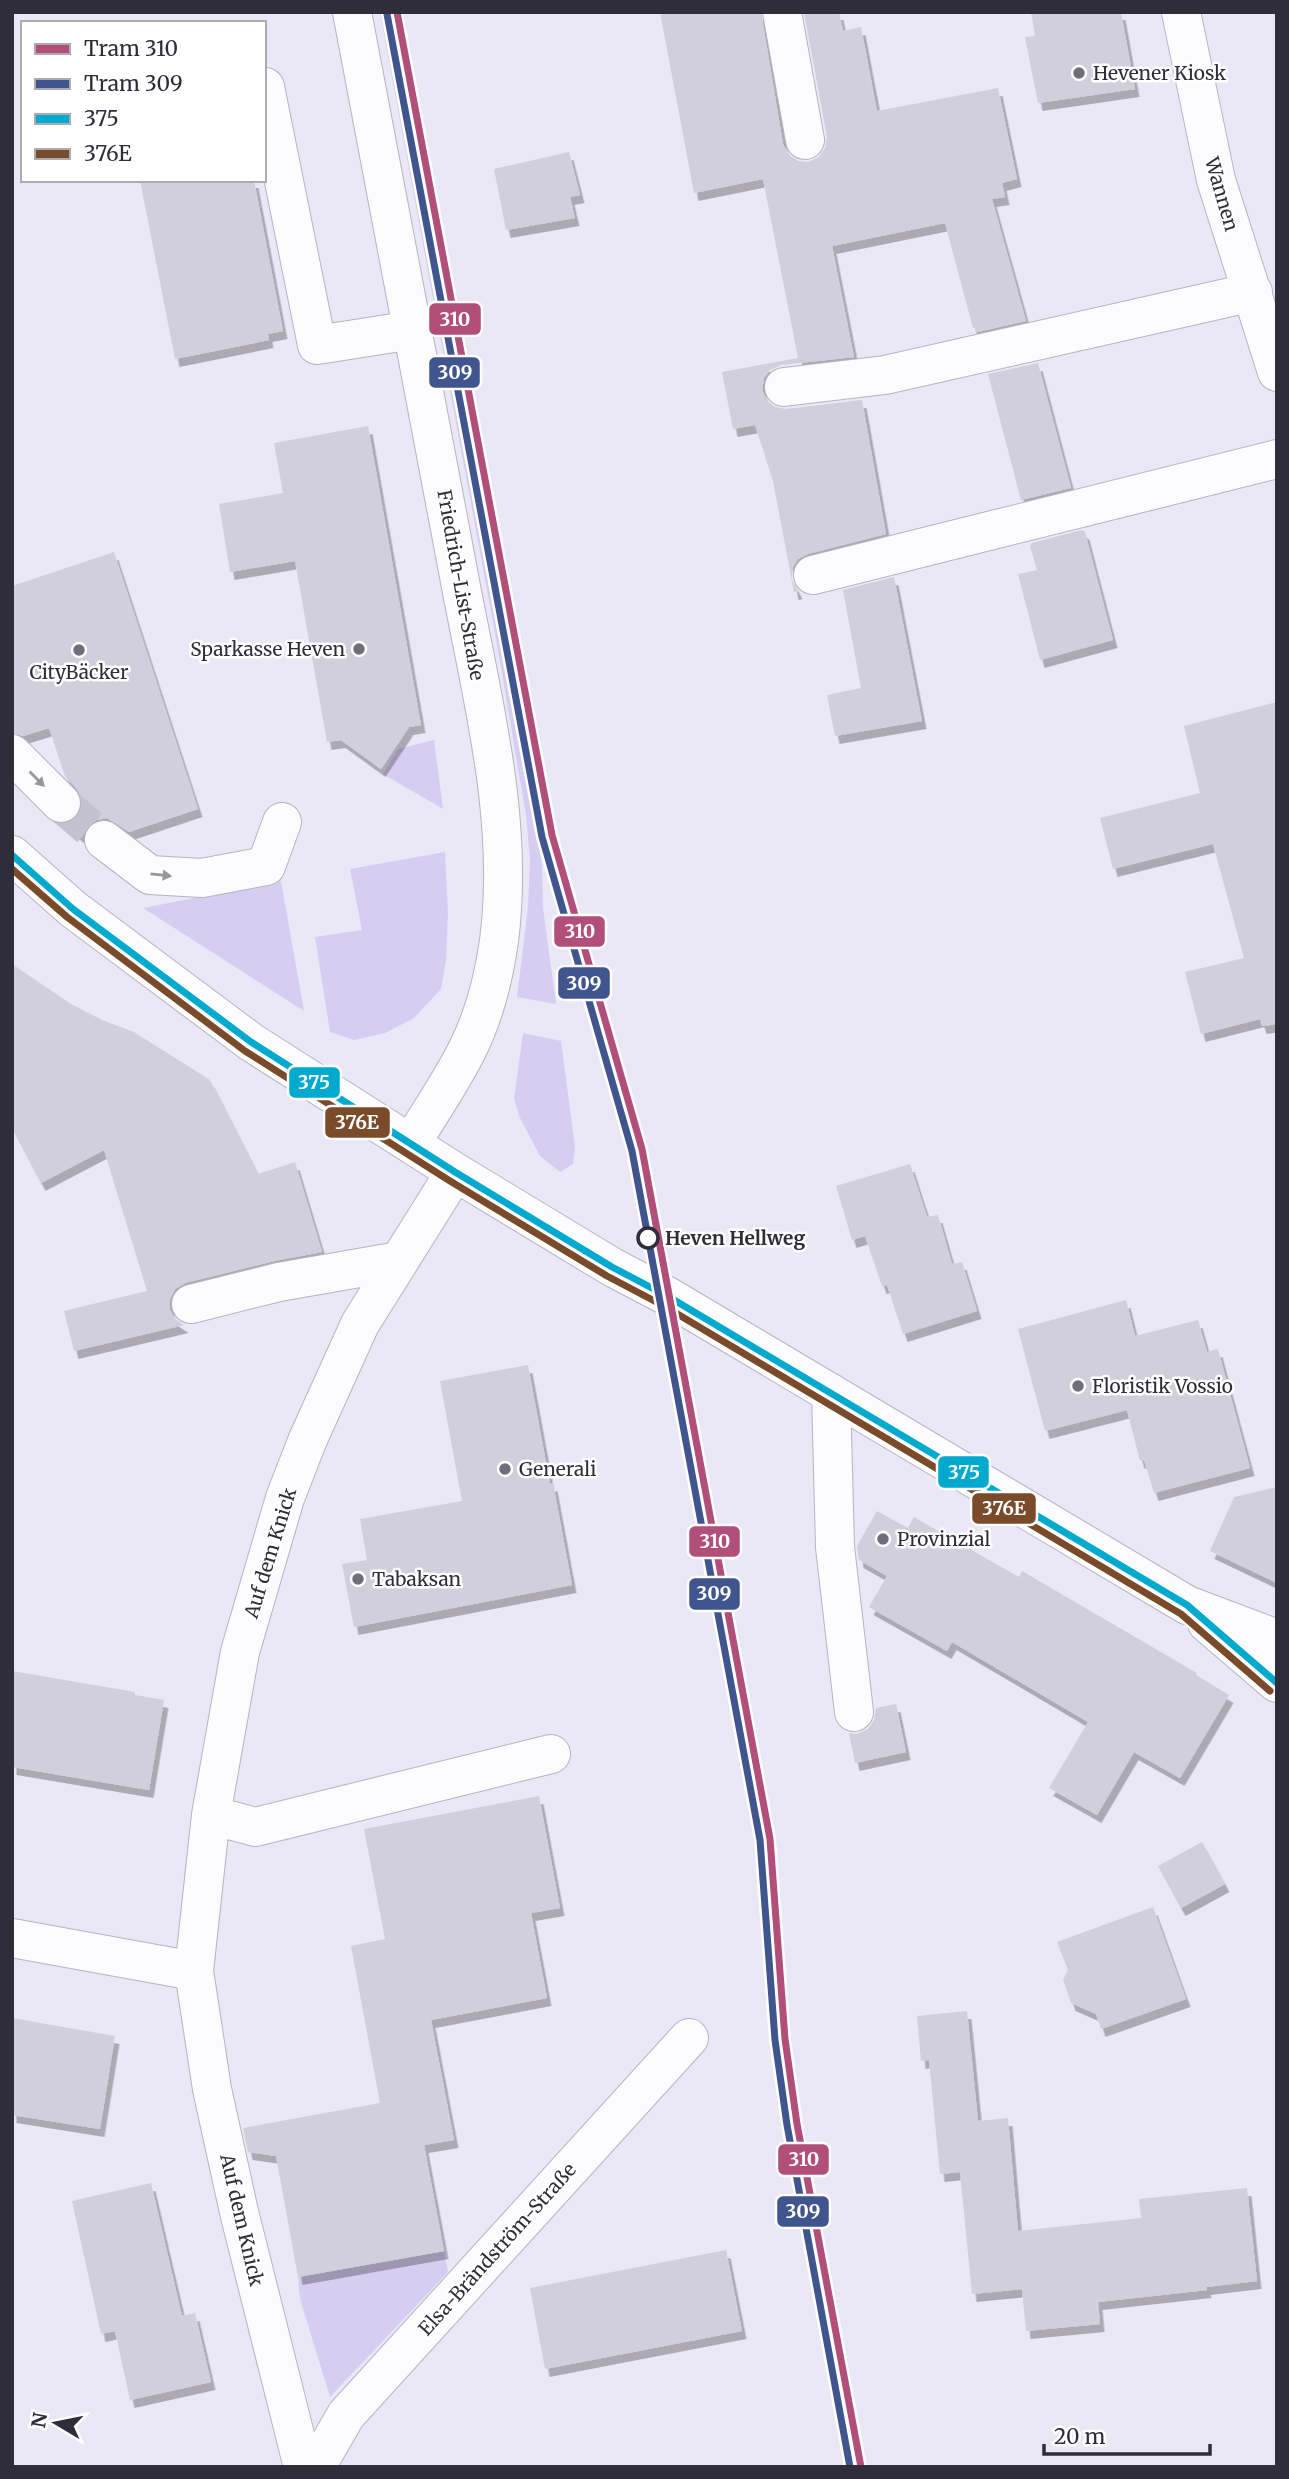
<svg xmlns="http://www.w3.org/2000/svg" width="1289" height="2479" font-family="Merriweather,serif">
<style>
.green{fill:#d6cef2}
.building{fill:#d2cfdc;filter:url(#shadow)}
.lines{fill:none;stroke-linecap:round;stroke-linejoin:round}
.minor-tunnel{stroke:#c5c2d0;stroke-width:38;stroke-dasharray:38 19;stroke-linecap:butt}
.minor-casing{stroke:#b6b4c0;stroke-width:40}
.minor{stroke:#fcfbfe;stroke-width:38}
.bus-1-casing{stroke:#fff;stroke-width:12}
.bus-2-casing{stroke:#fff;stroke-width:12}
.bus-1{stroke:#00a9ce;stroke-width:7}
.bus-2{stroke:#7a4b2a;stroke-width:7}
.tram-1-casing{stroke:#fff;stroke-width:12}
.tram-2-casing{stroke:#fff;stroke-width:12}
.tram-1{stroke:#b14e7a;stroke-width:7}
.tram-2{stroke:#40558e;stroke-width:7}
.oneway{fill:#96949c}
.poi-dot{fill:#716e7c;stroke:#fff;stroke-width:2.5}
.stop-dot{fill:#fff;stroke:#302d3a;stroke-width:3.5}
.labels{text-anchor:middle;stroke-width:5;stroke-linejoin:round;paint-order:stroke}
.poi-label{font-size:19px;fill:#302d3a;stroke:#fff;text-anchor:start}
.street-label{font-size:19px;fill:#302d3a;stroke:#fff}
.stop-label{font-size:19px;font-weight:bold;fill:#302d3a;stroke:#fff;text-anchor:start}
.line-badge{stroke:#fff;stroke-width:2.5}
.badge-label{font-size:19px;text-anchor:middle;font-weight:bold;fill:#fff}
</style>
<defs>
<filter id="shadow"><feDropShadow dx="4.5" dy="8" stdDeviation="0" flood-color="#0004"/></filter>
</defs>
<rect width="100%" height="100%" fill="#eae7f6"/>
<path class="green" d="M380,12H386L457,392L542,865L543,908L556,1004L517,997L528,907L530,860L526,815L495,633Z
M434,740L443,809L383,774L398,749Z
M445,852L448,914L446,961L441,989L414,1018L385,1033L354,1040L330,1032L315,937L362,930L350,869Z
M281,881L304,1011L143,908Z
M523,1033L561,1041L575,1147L573,1164L560,1172L540,1156L520,1118L514,1099Z
M444,2251L448,2272L330,2397L300,2299L298,2277Z"/>
<path class="building" d="M660,12H761L783,144L789,155L798,161L808,162L819,157L825,148L827,137L804,12H839L843,31L861,27L877,111L998,88L1017,179L1002,183L1005,197L992,199L1026,321L977,332L976,327L973,328L945,223L832,246L854,357L781,365L770,370L764,378L762,390L767,401L775,407L786,409L862,400L886,534L808,554L798,559L792,568V580L798,591L794,592L773,481L755,425L733,429L722,372L798,358L763,179L694,193Z
M1031,12H1121L1135,89L1038,103L1025,37L1035,36Z
M569,152L580,195L570,197L575,218L506,230L494,169Z
M140,180H254L283,331L268,334L269,340L175,359Z
M1038,363L1071,488L1021,500L988,374Z
M368,426L421,725L409,727L381,769L341,740L327,742L295,561L230,572L219,504L283,493L274,443Z
M1082,530L1085,532L1113,640L1040,660L1018,574L1037,570L1030,546L1032,543Z
M114,552L198,809L129,832L107,818L96,820L87,826L82,837L66,824L77,818L82,809V798L76,788L65,776L49,728L23,736L12,733V586Z
M894,577L922,721L835,736L827,695L861,688L843,590Z
M1277,702V1024L1262,1026L1260,1019L1201,1034L1185,972L1244,958L1213,844L1113,869L1100,818L1200,793L1184,726Z
M12,964L71,1004L102,1020L134,1032L210,1080L258,1174L295,1162L322,1252L274,1261L185,1283L175,1289L170,1299V1310L175,1319L184,1325L74,1351L64,1311L147,1291L104,1150L41,1183L12,1128Z
M910,1164L927,1217L938,1215L952,1264L962,1262L977,1311L903,1334L887,1285L882,1286L865,1236L852,1240L836,1186Z
M1126,1300L1135,1336L1198,1320L1207,1352L1218,1349L1250,1468L1154,1493L1144,1460L1140,1461L1127,1410L1045,1431L1018,1329Z
M528,1365L550,1484L553,1483L572,1585L354,1627L342,1564L367,1560L360,1519L462,1501L440,1381Z
M1277,1487V1583L1210,1551L1234,1497Z
M877,1511L908,1528L914,1517L1019,1577L1022,1571L1197,1673L1196,1675L1229,1695L1180,1778L1134,1752L1097,1815L1049,1788L1088,1722L952,1642L947,1651L869,1607L887,1576L859,1560L857,1546Z
M12,1671L135,1692V1695L164,1700L149,1790L12,1767Z
M896,1704L906,1752L855,1763L849,1733L857,1734L868,1729L874,1720L876,1708Z
M539,1796L560,1908L531,1913L547,1998L431,2020L454,2140L424,2145L444,2251L298,2277L276,2156L248,2152L243,2128L380,2103L351,1946L385,1939L364,1829Z
M1202,1842L1225,1884L1181,1908L1158,1866Z
M1153,1907L1186,1999L1101,2029L1096,2014L1071,2003L1063,1980L1068,1970L1057,1942Z
M967,2011L978,2121L1008,2118L1018,2231L1141,2218L1139,2199L1247,2188L1257,2281L1206,2287L1207,2290L1098,2302L1100,2324L1026,2331L1022,2289L972,2294L960,2172L940,2174L929,2060L921,2061L917,2016Z
M12,2018L115,2036L100,2129L12,2115Z
M151,2183L182,2316L195,2313L211,2382L130,2400L115,2331L101,2334L72,2201Z
M726,2250L742,2331L545,2369L530,2288Z"/>
<g class="lines">
<path class="minor-tunnel" d="M61,803L104,840"/>
<g class="minor-casing">
<path id="minor" d="M352,12C389,200 425,388 459,576C481,695 515,819 499,941C494,976 484,1016 468,1048C452,1081 430,1112 411,1144
M782,12L805,140
M1181,12L1216,180L1277,372
M265,87L317,345L413,330
M784,387L885,375L1253,292
M813,575L1277,459
M12,754L61,803
M104,840L150,875L202,878L266,866L282,822
M12,855L73,909L251,1042L455,1172L612,1267L669,1297L1187,1605L1277,1639
M191,1304L279,1282L399,1261
M831,1393L835,1547L854,1712
M1207,1623L1277,1683
M211,1815L255,1827L551,1754
M12,1938L194,1971
M303,2467L239,2212L212,2089L194,1971L211,1815L240,1652L285,1498L308,1439L360,1324L455,1172
M316,2467L346,2415L689,2038"/>
</g>
<use href="#minor" class="minor"/>
<g class="bus-1-casing">
<path id="bus-1" d="M12,855L73,909L251,1042L455,1172L612,1267L669,1297L1187,1605L1277,1683"/>
</g>
<g class="bus-2-casing">
<path id="bus-2" d="M12,869L67,917L245,1051L450,1181L607,1276L664,1306L1181,1614L1270,1691"/>
</g>
<use href="#bus-1" class="bus-1"/>
<use href="#bus-2" class="bus-2"/>
<g class="tram-1-casing">
<path id="tram-1" d="M397,12L552,835L642,1149L770,1839L785,2039L797,2124L861,2467"/>
</g>
<g class="tram-2-casing">
<path id="tram-2" d="M387,14L542,837L632,1151L760,1840L775,2040L787,2125L850,2467"/>
</g>
<use href="#tram-1" class="tram-1"/>
<use href="#tram-2" class="tram-2"/>
</g>
<defs><path id="oneway-solid" d="M-6-.8H1V-3.2L6.5 0L1 3.2V.8H-6Z" transform="scale(1.75)"/></defs>
<g class="oneway">
<use href="#oneway-solid" transform="translate(37 779) rotate(45)"/>
<use href="#oneway-solid" transform="translate(161 875) rotate(6)"/>
</g>
<g class="poi-dot">
<circle cx="1079" cy="73" r="7"/>
<circle cx="359" cy="649" r="7"/>
<circle cx="79" cy="650" r="7"/>
<circle cx="1078" cy="1386" r="7"/>
<circle cx="505" cy="1469" r="7"/>
<circle cx="883" cy="1539" r="7"/>
<circle cx="358" cy="1579" r="7"/>
</g>
<circle class="stop-dot" cx="648" cy="1238" r="10"/>
<g class="labels">
<g class="poi-label">
<text x="1093" y="80">Hevener Kiosk</text>
<text x="345" y="656" text-anchor="end">Sparkasse Heven</text>
<text x="79" y="679" text-anchor="middle">CityBäcker</text>
<text x="1092" y="1393">Floristik Vossio</text>
<text x="519" y="1476">Generali</text>
<text x="897" y="1546">Provinzial</text>
<text x="372" y="1586">Tabaksan</text>
</g>
<g class="street-label">
<text transform="translate(1222 194) rotate(74)" y="7">Wannen</text>
<text transform="translate(461 585) rotate(80)" y="7">Friedrich-List-Straße</text>
<text transform="translate(270 1553) rotate(-73)" y="7">Auf dem Knick</text>
<text transform="translate(242 2220) rotate(77)" y="7">Auf dem Knick</text>
<text transform="translate(497 2249) rotate(-48)" y="7">Elsa-Brändström-Straße</text>
</g>
<g class="stop-label">
<text x="665" y="1245">Heven Hellweg</text>
</g>
</g>
<g class="line-badge">
<rect x="428" y="302" width="54" height="34" rx="7" fill="#b14e7a"/>
<rect x="428" y="356" width="53" height="33" rx="7" fill="#40558e"/>
<rect x="553" y="915" width="53" height="33" rx="7" fill="#b14e7a"/>
<rect x="557" y="966" width="54" height="34" rx="7" fill="#40558e"/>
<rect x="288" y="1066" width="53" height="33" rx="7" fill="#00a9ce"/>
<rect x="324" y="1106" width="67" height="33" rx="7" fill="#7a4b2a"/>
<rect x="937" y="1455" width="53" height="34" rx="7" fill="#00a9ce"/>
<rect x="971" y="1492" width="66" height="33" rx="7" fill="#7a4b2a"/>
<rect x="688" y="1525" width="53" height="33" rx="7" fill="#b14e7a"/>
<rect x="688" y="1577" width="53" height="34" rx="7" fill="#40558e"/>
<rect x="777" y="2143" width="53" height="33" rx="7" fill="#b14e7a"/>
<rect x="776" y="2195" width="54" height="33" rx="7" fill="#40558e"/>
</g>
<g class="badge-label">
<text x="455" y="326">310</text>
<text x="455" y="379">309</text>
<text x="580" y="938">310</text>
<text x="584" y="990">309</text>
<text x="314" y="1089">375</text>
<text x="357" y="1129">376E</text>
<text x="964" y="1479">375</text>
<text x="1004" y="1515">376E</text>
<text x="715" y="1548">310</text>
<text x="714" y="1600">309</text>
<text x="804" y="2166">310</text>
<text x="803" y="2218">309</text>
</g>
<rect width="1289" height="2479" fill="none" stroke="#302d3a" stroke-width="28"/>
<rect x="21" y="21" width="245" height="161" fill="#ffffff" stroke="#acabb0" stroke-width="2"/>
<rect x="35" y="44" width="35" height="10" fill="#b14e7a" stroke="#acabb0" stroke-width="2"/>
<text x="84" y="56" font-size="21" fill="#302d3a">Tram 310</text>
<rect x="35" y="79" width="35" height="10" fill="#40558e" stroke="#acabb0" stroke-width="2"/>
<text x="84" y="91" font-size="21" fill="#302d3a">Tram 309</text>
<rect x="35" y="114" width="35" height="10" fill="#00a9ce" stroke="#acabb0" stroke-width="2"/>
<text x="84" y="126" font-size="21" fill="#302d3a">375</text>
<rect x="35" y="149" width="35" height="10" fill="#7a4b2a" stroke="#acabb0" stroke-width="2"/>
<text x="84" y="161" font-size="21" fill="#302d3a">376E</text>
<g transform="translate(56 2423) rotate(280)" stroke="#ffffff" stroke-width="5" paint-order="stroke">
<path d="M0-5L12 26L0 18L-12 26Z" fill="#302d3a"/>
<text y="-10" font-size="19" font-weight="bold" text-anchor="middle" fill="#302d3a">N</text>
</g>
<path d="M1044 2444v10h166v-10" fill="none" stroke="#302d3a" stroke-width="3.5"/>
<text x="1054" y="2444" font-size="21" fill="#302d3a" stroke="#ffffff" stroke-width="5" paint-order="stroke">20 m</text>
</svg>
